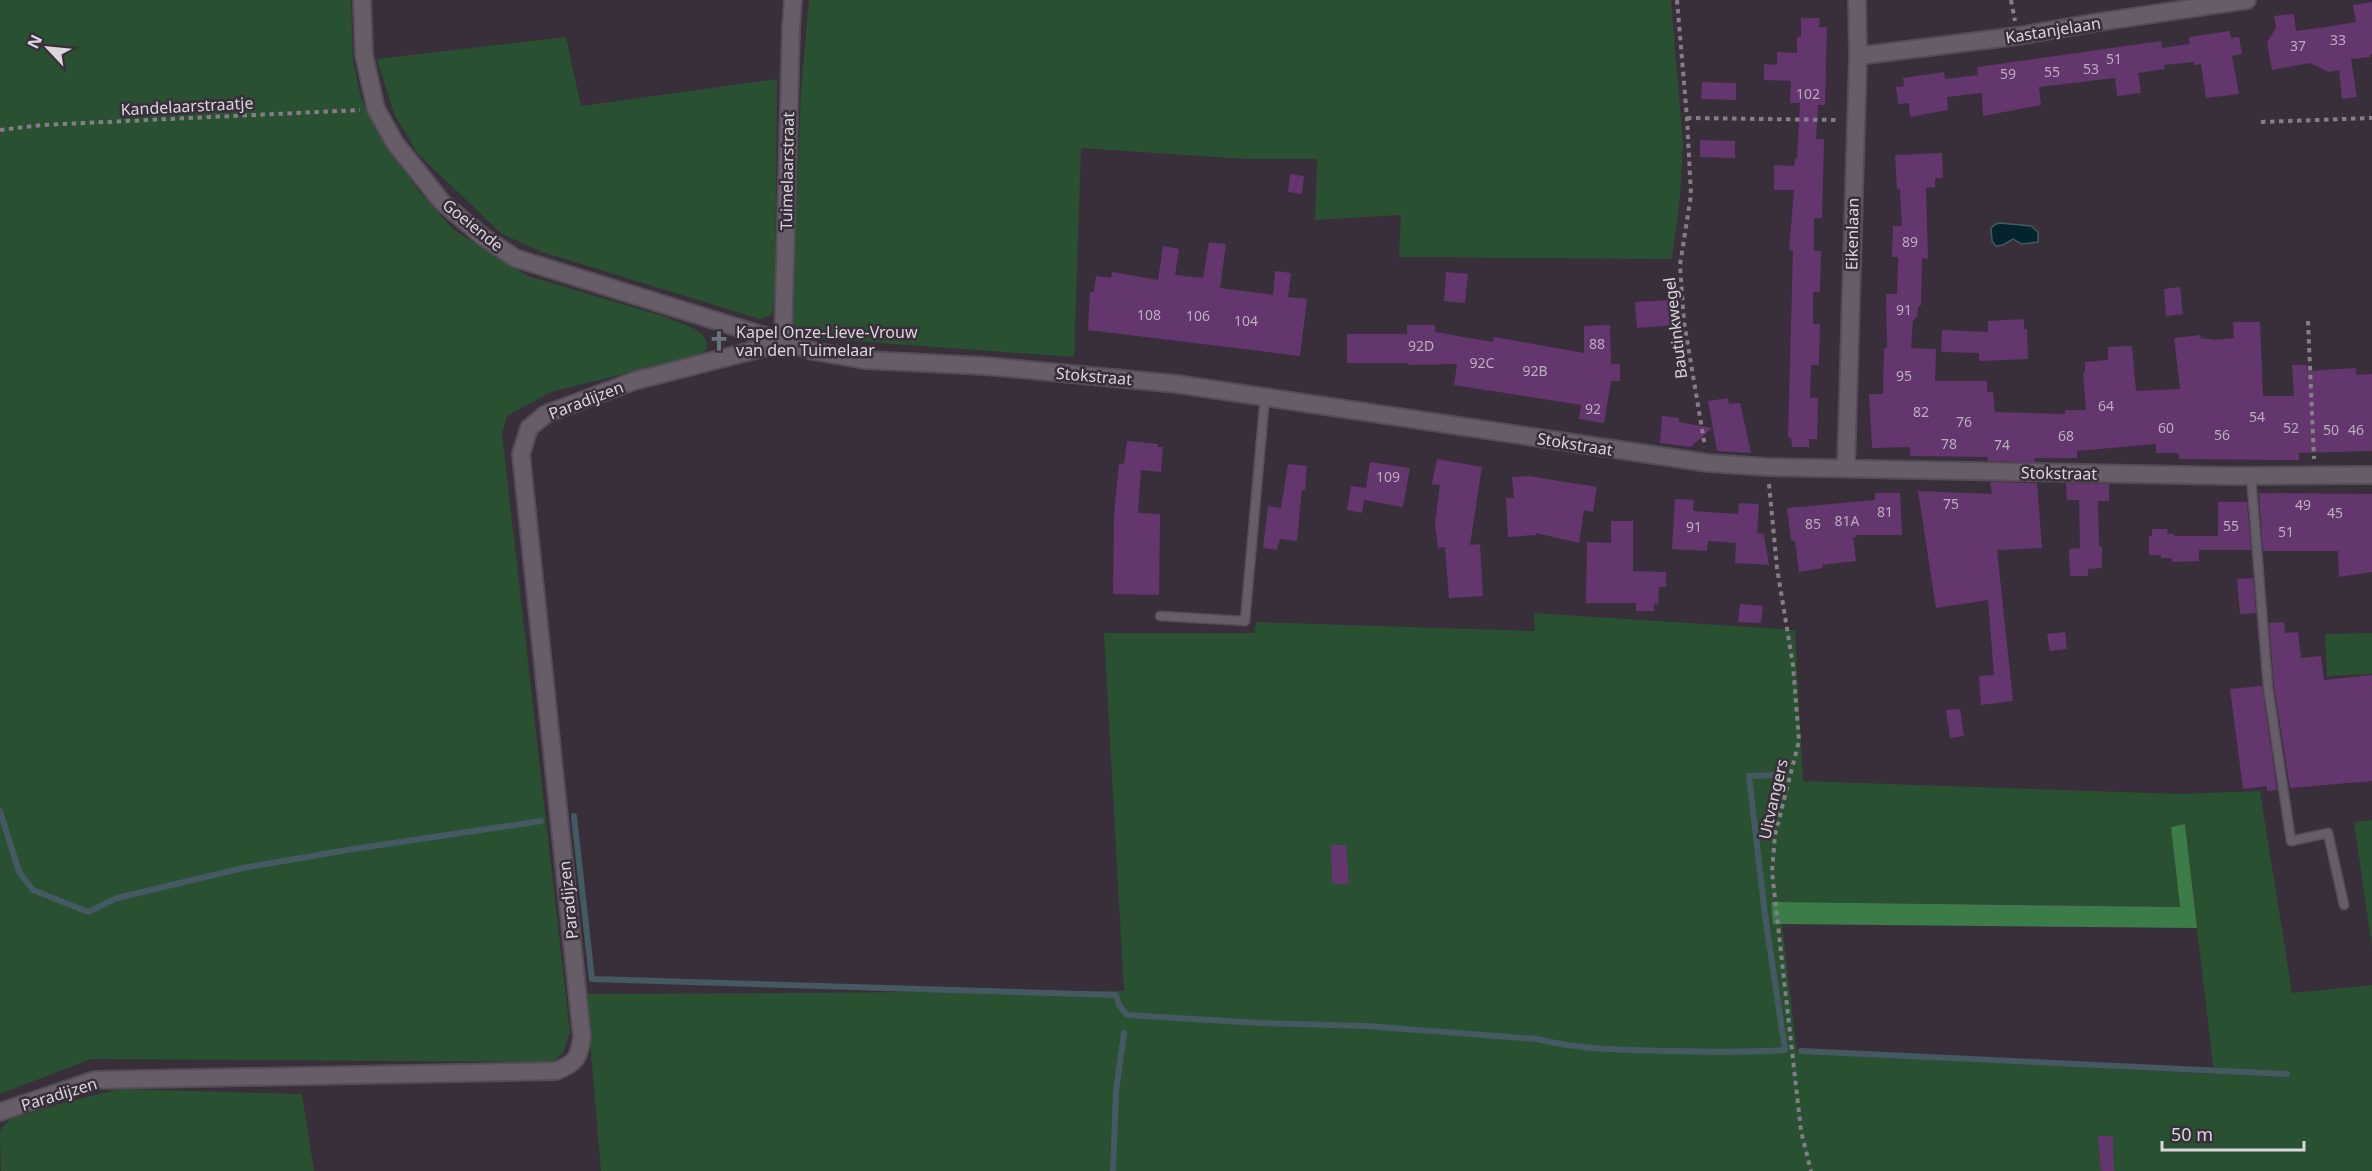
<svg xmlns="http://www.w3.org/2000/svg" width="2372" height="1171" font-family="'Noto Sans',sans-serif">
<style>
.green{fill:#295031;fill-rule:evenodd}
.forest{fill:#3b7c49}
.water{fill:#03242d;stroke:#445962;stroke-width:1.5}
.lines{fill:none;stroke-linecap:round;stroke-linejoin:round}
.stream{stroke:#445962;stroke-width:6}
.building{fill:#63366e}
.lane-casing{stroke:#544c56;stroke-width:11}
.street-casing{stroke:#544c56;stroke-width:20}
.path{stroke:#857d87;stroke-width:4;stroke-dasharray:4.5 4.5;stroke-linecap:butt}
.lane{stroke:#675d69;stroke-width:8}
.street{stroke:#675d69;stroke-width:16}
.labels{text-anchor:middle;stroke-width:5;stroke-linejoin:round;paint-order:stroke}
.number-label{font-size:14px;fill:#bdadc1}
.street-label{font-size:16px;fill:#dbd5dd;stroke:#382f3a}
.poi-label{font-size:16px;fill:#dbd5dd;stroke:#382f3a;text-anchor:start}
</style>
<rect width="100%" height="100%" fill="#382f3a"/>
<path class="green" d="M0,0H351L353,60L361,98L375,128L418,190L454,230L528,276L663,316L695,329L703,335L707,342V349L700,355L551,392L507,416L502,433L570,1032L563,1053L553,1062L91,1059L0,1094Z
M809,0H1671L1683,144L1680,198L1672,259L1399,257L1401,215L1315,220L1317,159H1245L1081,148L1074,357L814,338L799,332L792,322L801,90Z
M566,37L581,106L777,79L775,292L772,315L760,319L542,252L502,234L418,154L394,114L377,59Z
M1534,613L1795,630L1803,781L2181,794L2260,791L2292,993L2372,985V1171H601L586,994L1124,991L1104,633H1254L1256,622L1535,631ZM2185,824L2214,1074L1797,1053L1782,924L1773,923L1771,902L2180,907L2171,827Z
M2372,633V674L2327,676L2325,634Z
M2372,820V947L2354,822Z
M120,1089L302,1094L314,1171H1L0,1134L1,1129L10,1119L66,1102Z"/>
<path class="forest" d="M2185,824L2197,928L1773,924L1771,902L2180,907L2171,827Z"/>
<path class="water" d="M2000,223L2031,226L2038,232V242L2022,244L2013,239L2003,245L1996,246L1992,241L1991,228L1996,224Z"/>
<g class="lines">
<path class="stream" d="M0,811L19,872L33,890L88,912L117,898L243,868L353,849L541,821
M574,816L592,979L1116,995L1119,1005L1127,1015L1260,1023L1366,1026L1537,1039C1581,1050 1625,1050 1670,1051C1708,1052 1746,1053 1785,1050L1765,915L1749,776L1782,775
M1801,1051L2287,1074
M1113,1171L1116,1091L1124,1033"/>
</g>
<path class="building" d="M2372,2V54H2370V57L2351,59L2357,97L2342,99L2339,70L2329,72L2310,63L2272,70L2267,42L2276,28L2274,16L2294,14L2296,31L2326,27L2356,22L2353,5Z
M1801,18H1820L1819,27H1827L1825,105H1818L1816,139H1824L1822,218H1814V251H1821L1820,292H1813V324H1820L1819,365H1811L1810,398H1818L1817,439H1809V447H1792L1791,438L1788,437L1793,250H1789L1794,190H1774V165L1794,166L1795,159H1797L1800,103H1790L1791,81L1764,80V64L1777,65V52L1797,53V37H1801Z
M2230,31L2231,38L2239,37L2242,54L2232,56L2239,94L2206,98L2201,64L2194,65V62L2164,65L2165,69L2138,73L2141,93L2117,96L2115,78L2039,87L2041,105L1983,116L1982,93L1947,97L1948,110L1910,117L1909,103L1898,104L1896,87L1904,86L1903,78L1944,72L1945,79L1978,75L1977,67L2161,41L2162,48L2190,44L2189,37Z
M1702,82L1736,83V100L1701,99Z
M1700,140L1735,141V158L1700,157Z
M1942,153L1943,178H1935V187L1926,188L1928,259L1922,258L1921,305L1918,307L1917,316L1913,321L1911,348L1936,349L1935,381H1987V392H1993L1995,412L2065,414V410H2086L2083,373H2085V362L2108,360V347L2132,346L2136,391L2180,389L2174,338L2200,335L2201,338L2215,340L2234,338L2233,322H2260L2263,396H2294L2292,365H2307V371L2356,368V375L2372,374V451L2299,453V460L2179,459V453H2156V444L2077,451V458H2034L2035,462L1988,461L1987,457L1910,456V447L1872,448L1869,394H1883L1884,348H1887L1886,294H1897L1898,257H1892L1893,226H1902L1900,189H1897L1895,155Z
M1290,174L1304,176L1302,194L1288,192Z
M1209,242L1226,244L1220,288L1273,295L1275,271L1291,273L1288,297L1307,299L1300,356L1088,330L1090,292H1094L1096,276L1111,278L1112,272L1158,280L1163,246L1179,249L1175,275L1203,278Z
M1446,272L1468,274L1465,303L1444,301Z
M2180,287L2183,314L2166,316L2164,289Z
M1674,300L1676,325L1637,328L1635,302Z
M2024,319V329H2027L2028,359L1979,361V353L1941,352L1942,330L1988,332V321Z
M1407,325H1435V332L1493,342L1494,337L1584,353V326L1610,325L1611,364H1620V381H1611L1604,423L1579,419L1581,405L1454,385L1457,364L1408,365V363H1347V334H1407Z
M1728,398L1729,404L1740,403L1751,453L1717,451L1708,401Z
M1662,416L1679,418V422L1712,428L1691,447L1660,443Z
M1127,441L1158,444V447H1163L1161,472L1141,470L1138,513L1160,514L1159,595L1113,594L1114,514L1119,464H1124Z
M1437,459L1482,467L1470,545L1480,544L1483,596L1449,598L1445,547L1438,548L1435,523L1440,485L1432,484Z
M1370,462L1410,468L1403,507L1364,500L1362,513L1347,510L1351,486L1366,488Z
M1288,464L1307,466L1305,490H1302L1297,541L1280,539L1277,550L1263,548L1268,506L1281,508Z
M1529,476L1597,487L1593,512L1584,510L1579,543L1536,533V535L1508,537L1506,498H1514L1512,477Z
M1990,482L2037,483L2042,548L1997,550L2013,701L1981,705L1979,676L1994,675L1988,600L1936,608L1918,491L1992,494Z
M2066,483L2109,484V501H2098L2099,547H2102V568L2088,569V576H2070L2069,549L2080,548L2079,500H2067Z
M1875,493H1900L1902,535H1856L1857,537H1853L1856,561L1822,565L1823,568L1799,572L1795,541H1791L1787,508L1875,500Z
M2259,493L2372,494V572L2339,577L2338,551H2263Z
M1675,499L1694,500L1693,511L1738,514L1739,503L1759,504L1757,533L1764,534L1769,565L1735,563L1736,543L1708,541L1707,551L1672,549Z
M2218,502H2247L2251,550H2199V561L2172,562V558H2161V555H2149V536H2152V529H2168L2167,534H2174V536H2218Z
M1611,521H1633V571L1666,572V587H1659L1658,604L1654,603V611H1636V603H1586L1587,542L1611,543Z
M2253,578L2256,613L2240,614L2237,579Z
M1740,604L1763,606L1761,623L1738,622Z
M2284,622L2285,633L2298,632L2301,658L2321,656L2324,680L2372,675V781L2290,788L2274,686L2269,623Z
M2065,632L2067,649L2050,651L2047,634Z
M2262,686L2277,790L2267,791V786L2243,789L2230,689Z
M1960,709L1964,736L1950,738L1946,710Z
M1331,845H1346L1349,884H1332Z
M2098,1136H2113L2114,1171H2101Z"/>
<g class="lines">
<g class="lane-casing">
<path id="lane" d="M2251,476L2268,687L2291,841L2328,833L2344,905
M1160,616L1245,621L1265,396"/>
</g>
<g class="street-casing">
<path id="street" d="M362,0L364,55L376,109L395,143L442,202L482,236L515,258L813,351L865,360L986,366L1177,384L1708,463L1767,467L2233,476L2372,475
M1858,56L2017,36L2099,22L2247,0
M783,343L791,29L793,0
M1846,469L1858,56L1857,0
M0,1112L95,1080L556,1071C576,1063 579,1058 582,1037L521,454L529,428L546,414L634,381L782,343"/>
</g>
<path class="path" d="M1677,0L1687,118L1691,195L1680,265L1684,322L1705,447
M2011,0L2015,21
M1687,118L1839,120
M2261,122L2372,118
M0,130L42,125L360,110
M2308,321L2314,459
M1769,484L1777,568L1793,665L1799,741L1775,835L1772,872L1801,1131L1811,1171"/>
<use href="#lane" class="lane"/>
<use href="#street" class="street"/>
</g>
<defs>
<g id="church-bare" transform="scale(1.62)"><path d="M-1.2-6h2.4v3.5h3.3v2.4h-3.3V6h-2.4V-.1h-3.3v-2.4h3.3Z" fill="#6b7280" stroke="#382f3a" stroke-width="2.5" paint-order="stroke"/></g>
</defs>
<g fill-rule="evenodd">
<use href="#church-bare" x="719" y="341"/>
</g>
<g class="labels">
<g class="number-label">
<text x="2338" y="45">33</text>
<text x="2298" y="51">37</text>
<text x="2114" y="64">51</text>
<text x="2091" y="74">53</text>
<text x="2052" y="77">55</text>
<text x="2008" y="79">59</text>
<text x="1808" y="99">102</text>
<text x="1910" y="247">89</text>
<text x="1904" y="315">91</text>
<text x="1149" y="320">108</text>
<text x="1198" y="321">106</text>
<text x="1246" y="326">104</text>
<text x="1597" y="349">88</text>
<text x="1421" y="351">92D</text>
<text x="1482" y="368">92C</text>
<text x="1535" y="376">92B</text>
<text x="1904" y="381">95</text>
<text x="2106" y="411">64</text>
<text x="1593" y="414">92</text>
<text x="1921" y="417">82</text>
<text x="2257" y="422">54</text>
<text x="1964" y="427">76</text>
<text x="2166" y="433">60</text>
<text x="2291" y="433">52</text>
<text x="2331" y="435">50</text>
<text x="2356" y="435">46</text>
<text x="2222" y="440">56</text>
<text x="2066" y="441">68</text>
<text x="1949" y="449">78</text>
<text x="2002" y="450">74</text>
<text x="1388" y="482">109</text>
<text x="1951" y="509">75</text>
<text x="2303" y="510">49</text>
<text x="1885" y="517">81</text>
<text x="2335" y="518">45</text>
<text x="1847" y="526">81A</text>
<text x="1813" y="529">85</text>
<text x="2231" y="531">55</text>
<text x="1694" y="532">91</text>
<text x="2286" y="537">51</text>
</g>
<g class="street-label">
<text transform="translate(2053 30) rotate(-9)" y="6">Kastanjelaan</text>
<text transform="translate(187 106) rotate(-3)" y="6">Kandelaarstraatje</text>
<text transform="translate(787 171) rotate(-89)" y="6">Tuimelaarstraat</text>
<text transform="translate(473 225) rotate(39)" y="6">Goeiende</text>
<text transform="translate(1852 234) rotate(-89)" y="6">Eikenlaan</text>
<text transform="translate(1675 328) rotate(-97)" y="6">Bautinkwegel</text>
<text transform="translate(1094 376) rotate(5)" y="6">Stokstraat</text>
<text transform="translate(586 400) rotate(-21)" y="6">Paradijzen</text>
<text transform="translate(1575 444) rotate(9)" y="6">Stokstraat</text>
<text transform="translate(2059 473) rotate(1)" y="6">Stokstraat</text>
<text transform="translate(1773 799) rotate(-77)" y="6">Uitvangers</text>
<text transform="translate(568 900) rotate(-96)" y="6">Paradijzen</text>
<text transform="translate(59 1094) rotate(-17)" y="6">Paradijzen</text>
</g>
<g class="poi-label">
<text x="736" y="338">Kapel Onze-Lieve-Vrouw<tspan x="736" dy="18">van den Tuimelaar</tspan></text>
</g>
</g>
<g transform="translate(48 48) rotate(296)" stroke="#382f3a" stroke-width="4.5" paint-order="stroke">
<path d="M0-4.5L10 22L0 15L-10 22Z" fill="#dbd5dd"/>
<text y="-9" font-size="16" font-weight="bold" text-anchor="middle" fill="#dbd5dd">N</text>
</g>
<path d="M2162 1141v9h142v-9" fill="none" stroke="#dbd5dd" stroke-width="3"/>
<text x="2171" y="1141" font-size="18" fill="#dbd5dd" stroke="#382f3a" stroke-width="4.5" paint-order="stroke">50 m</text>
</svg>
